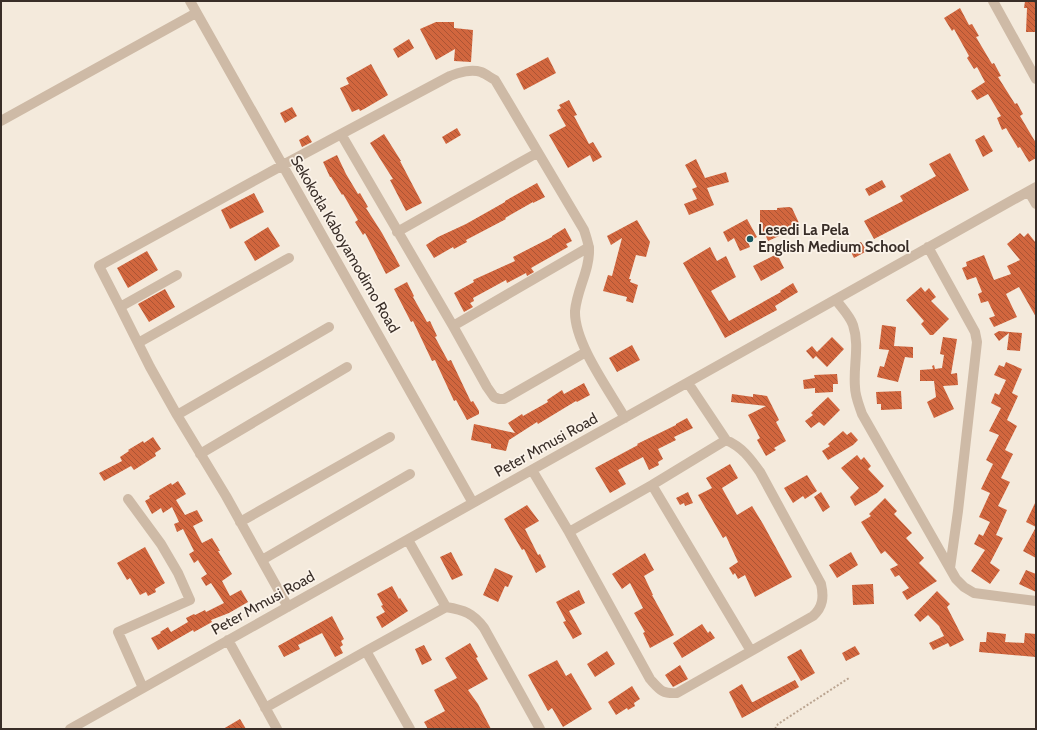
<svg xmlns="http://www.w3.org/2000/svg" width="1037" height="730" font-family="Cabin,sans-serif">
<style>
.building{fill:url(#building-back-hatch)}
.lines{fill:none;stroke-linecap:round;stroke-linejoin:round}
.path{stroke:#baa490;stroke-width:2;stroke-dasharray:2 2;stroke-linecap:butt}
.minor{stroke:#cebaa6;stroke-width:10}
.poi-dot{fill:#19585f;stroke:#fbf3e9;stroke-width:1.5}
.labels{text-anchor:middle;stroke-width:3.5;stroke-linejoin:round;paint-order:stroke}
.poi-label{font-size:15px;font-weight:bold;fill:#392e28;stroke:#fbf3e9;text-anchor:start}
.street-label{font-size:15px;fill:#392e28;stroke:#fbf3e9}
</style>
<defs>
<pattern id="building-back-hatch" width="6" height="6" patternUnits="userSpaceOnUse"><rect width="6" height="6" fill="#d1663e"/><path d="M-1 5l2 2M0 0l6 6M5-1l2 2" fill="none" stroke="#ab5434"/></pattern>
</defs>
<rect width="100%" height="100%" fill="#f4eadc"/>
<path class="building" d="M1025,1H1036V32H1026L1027,8H1024Z
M960,8L969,25L972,24L979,36L976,37L992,64L994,63L1001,76L998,77L1015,104L1017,103L1023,114L1020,116L1036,143V158L1029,162L1020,147L1018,148L1006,128L1002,130L997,118L1001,116L988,94L977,100L971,91L985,82L977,67L974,69L967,58L969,56L954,29L952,31L944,18Z
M436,22H454V28L473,30L471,62L454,61L455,49L436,60L420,29Z
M409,39L414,48L398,58L393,49Z
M548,57L556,73L524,90L516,74Z
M371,64L388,95L364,109L360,111L359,109L352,112L340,88L349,84L346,78Z
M569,100L577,115L574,116L589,144L593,142L602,157L593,162L590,155L568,168L549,135L566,126L557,110L561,108L559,105Z
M292,107L297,116L285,123L280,113Z
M457,128L461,135L446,144L442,137Z
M384,134L401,161H400L422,203L406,211L390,180L393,179L370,143Z
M308,135L312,142L302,147L299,140Z
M984,135L993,151L983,157L975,140Z
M950,153L969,190L874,239L864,221L903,201L900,196L936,176L929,164Z
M337,155L346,174L358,194L360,193L368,207L366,208L382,233L400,266L386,274L365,233L363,235L355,222L358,220L343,194L342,195L331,177H330L323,162Z
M696,159L705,178L726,172L729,182L707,188L714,205L689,215L684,204L697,199L692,189L697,187L685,165Z
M882,180L886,187L869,196L865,189Z
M537,183L545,197L533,203V202L505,218L506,219L466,240L467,242L454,249L453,247L434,258L426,245L438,237L466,224L505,202V201Z
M254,193L264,212L230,229L221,210Z
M789,207L792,208L799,223L778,234L779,236L768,241L764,232L760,235V210H777V208Z
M747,219L757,237L748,242L750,247L740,251L734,238L728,242L723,232Z
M637,220L650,242L646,257L636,255L629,279H631L630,282L638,285L633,303L626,301L627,297L603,291L608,275L612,276L622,238L611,245L607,236Z
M268,227L280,246L255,261L244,242Z
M565,228L572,241L566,244L568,247L531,268L534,272L527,276L526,273L507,283L506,280L473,298L474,301L470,303L473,307L464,312L454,293L474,282L473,280L515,261L513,257L552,237V236Z
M1020,233L1024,237L1028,233L1036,243V317L1019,287L1006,294L1017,317L994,327L989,318L995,316L988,301L981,303L978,294L982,292L976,277L967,280L962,268L967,266L966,262L984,255L994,280L1011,274L1007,266L1020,260L1007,244Z
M861,242L867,251L854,258L849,248Z
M710,247L717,261L726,256L736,277L711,291L729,321L781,292L780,291L793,283L798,292L775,306L777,310L725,338L683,263Z
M147,251L158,270L128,288L117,268Z
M777,254L784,268L761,281L753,266Z
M407,282L414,296L413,297L427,322L430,321L437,336L435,337L448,361L451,360L471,402L473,401L479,411V414L467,420L456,400L454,401L435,360L432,361L413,321L411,322L394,289Z
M921,287L925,292L929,288L936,297L931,301L949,319L933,335H930L921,324L924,321L906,300Z
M165,289L175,307L149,322L138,304Z
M882,325L896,327L894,346L913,347V358L905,357L898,382L877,377L880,366L884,367L889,350L879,349Z
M999,331L1022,333L1020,351L1007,350L1009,333L999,341L994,334Z
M832,337L844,349L827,367L816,356L813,359L806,351L812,346L817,352Z
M943,337L957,339L951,374L957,373L958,385L943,386L954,409L934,418L927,402L936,397L934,381H920V370L933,369L932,366L934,365L935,369L942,368L944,355L940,354Z
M632,345L640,360L617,372L609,358Z
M1006,362L1022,369L1012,393L1018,396L1007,420L1017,426L1005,450L1013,454L1001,478L1010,482L998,506L1007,510L996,535L1003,538L990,563L1000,570L990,584L971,571L985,550L974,544L979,534L983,536L990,522L979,517L990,493L981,489L993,464L986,460L999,435L989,431L1001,408L991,403L995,393L999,395L1006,380L994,375L999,365L1004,367Z
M837,374L838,384H833V392L815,393V388L804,389L803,380L815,378L814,375Z
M584,383L590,395L577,402L576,401L538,424L537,422L509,440L506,451L491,448V444L471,440L474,424L515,433L508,423L522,414L523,416L548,402L547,400L562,390L564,394Z
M901,391L902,409L881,410V404H877L876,392Z
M732,394L753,397V394L767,396L779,420L776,422L786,441L774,448L776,450L766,456L757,440L760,438L748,415L766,406L731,402Z
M828,397L840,410L824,426L819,422L811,428L805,421L813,415L811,413Z
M687,418L693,428L674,437L676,440L658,449L663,459L658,462L659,465L649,470L643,457L618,470L626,484L610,493L595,468L638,445L637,444L676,425V424Z
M843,431L847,435L851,432L858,440L853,445L828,460L822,451L830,446L828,444Z
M153,437L161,449L155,453L156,456L134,470L131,466L104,481L99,473L122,461L120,457L129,451L128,450L143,441L144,443Z
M857,455L861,460L864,457L871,466L868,469L884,486L877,493L855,506L850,497L859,488L841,468Z
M730,464L738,478L722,488L737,515L752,506L763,524L792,577L755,597L745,575L738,579L735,573L733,575L729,568L738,562L726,536L723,538L698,495L712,488L706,478Z
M807,475L817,491L805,499L803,496L793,503L784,488Z
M178,481L186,494L176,500L185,515L197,510L203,521L193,526L201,541L202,543L212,538L220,551H218L232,574L222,581L230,596L241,590L248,602L229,613L211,620L212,622L194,632L193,630L158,650L151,638L161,633L160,632L168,627L171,632L188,622L186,618L194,614L195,615L205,610L206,612L224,603L211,583L206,586L201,578L207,574L199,562L198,560L194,563L189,554L194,551L183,529L177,532L174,524L179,522L172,507L163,513L161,508L152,514L145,501L150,498L149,496L171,483L172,485Z
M688,492L693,503L685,506L684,503L680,505L676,498Z
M821,492L830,507L823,512L814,497Z
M885,498L897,511L894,514L912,533L906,538L924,558L919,563L937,581L907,600L902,592L909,588L899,575L895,577L890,569L898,565L885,551L881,554L861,522L871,516L869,514Z
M1036,501V558L1023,551L1036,527L1026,522Z
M527,505L539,521L525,529L538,555L540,554L546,567L536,573L524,549L522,550L504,519Z
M145,547L165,583L155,589L156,592L148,596L146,592L140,595L130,578L127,580L117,563Z
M451,552L463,575L452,580L440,557Z
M851,552L858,565L837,578L829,565Z
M645,553L654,570L644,576L653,595H652L674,635L650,648L643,633L645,632L634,613L643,608L630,583L622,589L612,574Z
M495,568L513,576L508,587L505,586L498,602L483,595Z
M1026,570L1036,574V592L1019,584Z
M873,584L874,604L853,605L852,585Z
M392,586L399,599L400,598L408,611L382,628L376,617L385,612L381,606L383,605L377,594Z
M579,590L585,603L569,611L582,634L573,639L563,622L566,621L556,602Z
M937,591L950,604L947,607L964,640L950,647L948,643L933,650L929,643L944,636L939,626L928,615L920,622L914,615Z
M332,616L344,639L341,641L343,645L340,647L343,653L335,657L322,633L298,645L300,649L284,657L278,646Z
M702,624L708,633L710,631L715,638L682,658L673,643Z
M987,632L1006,634L1005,642L1024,643L1025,633L1036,634V657L979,652L980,642H986Z
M470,643L478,657L476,658L488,679L468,690L478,704L491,729H428L424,722L445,711L434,690L457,678L445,658Z
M424,645L432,660L422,665L415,649Z
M855,646L860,654L846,661L842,653Z
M801,649L815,673L801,681L787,657Z
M607,651L615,664L595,677L587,664Z
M557,660L566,676L571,673L592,709L563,727L552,708L548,711L528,675Z
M680,665L688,679L673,687L665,675Z
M795,680L799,687L742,718L729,692L742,684L752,702H753Z
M632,686L640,699L634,703L635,706L628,710L627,708L616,715L608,702Z
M240,719L246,729H223Z"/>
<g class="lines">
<path class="path" d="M775,729L778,724L849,678"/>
<path class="minor" d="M190,1L473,503
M993,1L1036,79
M1,121L196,13
M341,134L453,326L487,387L494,397L499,399H504L586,352
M1029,192L1036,204
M397,232L537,153
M928,247L975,332L977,342L958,511L950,568
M177,275L120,307L150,367L177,415L226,496L288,607
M836,300C841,307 850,316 853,325C860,346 853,366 855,387C855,396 859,405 862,414L956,579L964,587L974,593L1036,601
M120,307L99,266L283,165L450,76C459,72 472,69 481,72C486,74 491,78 495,80L584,230C586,236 588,242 589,248C590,270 577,289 575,311C574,343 609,390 625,418
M453,326L589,247
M138,343L289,258
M688,383L726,440
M177,415L329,327
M726,440C742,447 750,458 760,472L821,584C824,597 823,607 813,616L677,693C662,694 660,690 650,679L569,532L652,485Z
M200,454L347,367
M532,470L569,532
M652,485L751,651
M128,499L161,544L178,573L190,600L118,632L143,688
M240,522L390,437
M262,560L410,474
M446,607C464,610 473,613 484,628L540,729
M228,640L277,729
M366,651L410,729
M265,708L366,651L446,607L408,540
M70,729L1036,187"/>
</g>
<circle class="poi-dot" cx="750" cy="239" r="4"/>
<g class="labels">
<g class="poi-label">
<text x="758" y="235">Lesedi La Pela<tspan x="758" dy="17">English Medium School</tspan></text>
</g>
<g class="street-label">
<text transform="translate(345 244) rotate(60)" y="5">Sekokotla Kaboyamodimo Road</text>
<text transform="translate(546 445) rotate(-29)" y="5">Peter Mmusi Road</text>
<text transform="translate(263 603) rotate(-29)" y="5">Peter Mmusi Road</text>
</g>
</g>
<rect width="1037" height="730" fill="none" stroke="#392e28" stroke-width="4"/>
</svg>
